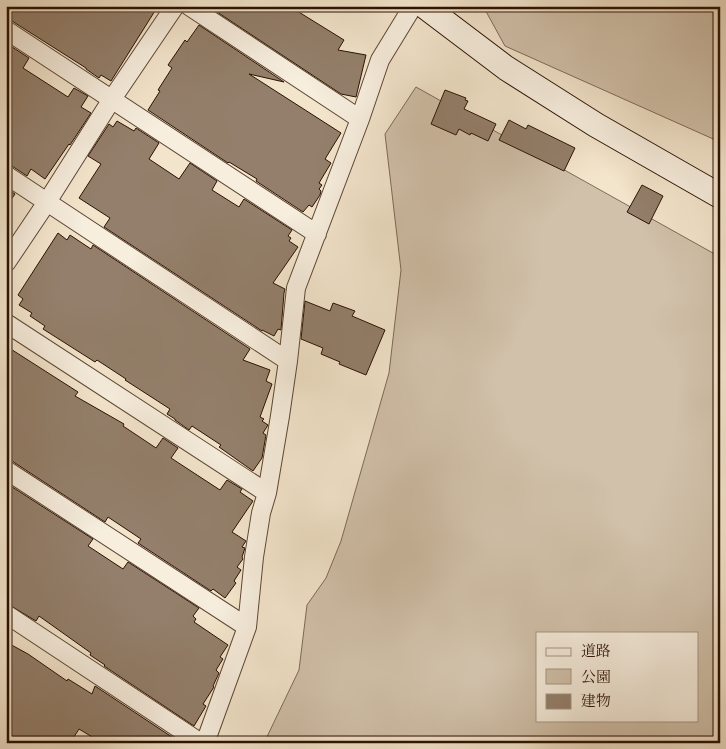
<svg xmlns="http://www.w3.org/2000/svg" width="726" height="749" font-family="'IM FELL DW Pica','Noto Serif JP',serif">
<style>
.green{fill:#d1c1aa;stroke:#7e6956;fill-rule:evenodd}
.building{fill:#937f6b;stroke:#2b1102}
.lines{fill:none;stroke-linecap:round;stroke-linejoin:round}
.street-casing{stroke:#5d4634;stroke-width:20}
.secondary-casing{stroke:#2b1102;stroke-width:26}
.street{stroke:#f7eede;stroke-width:18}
.secondary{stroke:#f7eede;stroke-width:24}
</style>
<rect width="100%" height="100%" fill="#f3e5cc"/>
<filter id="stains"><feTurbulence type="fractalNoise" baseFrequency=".004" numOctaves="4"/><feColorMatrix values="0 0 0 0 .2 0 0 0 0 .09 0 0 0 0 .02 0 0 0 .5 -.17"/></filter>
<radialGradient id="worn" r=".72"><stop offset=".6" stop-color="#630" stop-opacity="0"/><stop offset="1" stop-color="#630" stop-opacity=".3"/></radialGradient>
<path class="green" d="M483,6H720V142L505,46Z
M416,87L720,257V743H264L299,670L307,605L326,578L341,541L389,373L401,270L385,134ZM537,633H697V720H537Z"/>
<path class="building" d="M6,6H158L111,81L101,75L99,78L86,69V68L12,21L6,19Z
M212,6H289L344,40L338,50L366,55L356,97L341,94L211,8Z
M199,25L284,82L249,74L341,133L325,159L331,163L319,183L322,185L319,189L321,191L320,195L312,207L309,205L303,212L256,181L257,179L229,162L228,163L148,110L160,91L158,90L172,68L168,65L185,40L187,42Z
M6,43L29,58L23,68L68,97L74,88L88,96L81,107L91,113L70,145L69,144L45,179L31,169L27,176L12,166L6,164Z
M445,90L466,98L465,100L468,101L464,109L496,124L488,141L471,133L470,135L459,129L456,135L431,124Z
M509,120L526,129L528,125L575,148L564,171L499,140Z
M117,121L134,131L136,128L159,143L149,159L179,179L190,163L217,181L212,190L239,207L244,199L292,230L288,236L291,238L289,241L298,247L273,283L285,289L284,293L281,330L278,329L274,336L262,330V331L104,227L110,218L79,198L101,164L88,156L109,124L113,127Z
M642,185L663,196L649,224L627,212Z
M6,188L15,194L6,207Z
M58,233L67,240L70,235L91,249L93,245L250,349L243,360L270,370L266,381L272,384L260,417L264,419L262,421L268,425L263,433L266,435L262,458L253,471L219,447L221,445L192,426L189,430L175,420V419L167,414L170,409L125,380L126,379L97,360L95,362L43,329L45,326L30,316L32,313L19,305L23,299L18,295Z
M305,301L330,311L333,303L355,311L352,316L385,330L366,375L339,364L340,362L321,354L323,348L301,339Z
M6,346L78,392L75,396L124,424L123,426L156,448L163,438L178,448L171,458L220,490L227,480L242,489L240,492L253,501L232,532L246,541L242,547L245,548L242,557L243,559L237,567L241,570L234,581L236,583L225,598L213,589L211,591L138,543L141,539L108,517L105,522L12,461L6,459Z
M6,483L93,539L88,546L123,569L128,562L199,608L193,616L196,619L194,622L228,645L220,657L223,659L216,670L219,673L213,686L214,687L203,704L206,706L194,726L104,666L105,665L90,655L91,653L39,616L36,621L6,603Z
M6,642L28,654L67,681L68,679L92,694L95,686L181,743H102L79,729L70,743H14L6,738Z"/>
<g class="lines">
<g class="street-casing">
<path id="street" d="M189,6L360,119
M6,30L317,234
M6,175L288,361
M6,263L47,202L112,99L175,6
M6,323L267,493
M6,470L247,627
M6,614L201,743
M205,743L247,627L254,557L261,513L267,493L280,416L288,361L296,288L360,119L380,60L413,6"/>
</g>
<g class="secondary-casing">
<path id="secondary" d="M424,6L506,68L596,125L720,196"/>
</g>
<use href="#street" class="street"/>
<use href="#secondary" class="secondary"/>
</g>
<rect width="726" height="749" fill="none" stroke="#f3e5cc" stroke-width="25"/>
<rect x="8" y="8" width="711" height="734" fill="none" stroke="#2b1102" stroke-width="2.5"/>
<rect x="12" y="12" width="701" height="724" fill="none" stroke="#2b1102"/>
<rect x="536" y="632" width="162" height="90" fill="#f7eede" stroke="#a59686"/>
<rect x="546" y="648" width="25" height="8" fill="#f7eede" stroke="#a59686"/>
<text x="581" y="656" font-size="15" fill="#2b1102">道路</text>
<rect x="546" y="669" width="25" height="15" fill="#d1c1aa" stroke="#a59686"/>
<text x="581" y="682" font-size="15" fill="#2b1102">公園</text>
<rect x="546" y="694" width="25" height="15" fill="#937f6b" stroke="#a59686"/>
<text x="581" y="706" font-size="15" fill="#2b1102">建物</text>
<rect width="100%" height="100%" filter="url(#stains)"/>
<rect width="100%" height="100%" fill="url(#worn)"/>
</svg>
